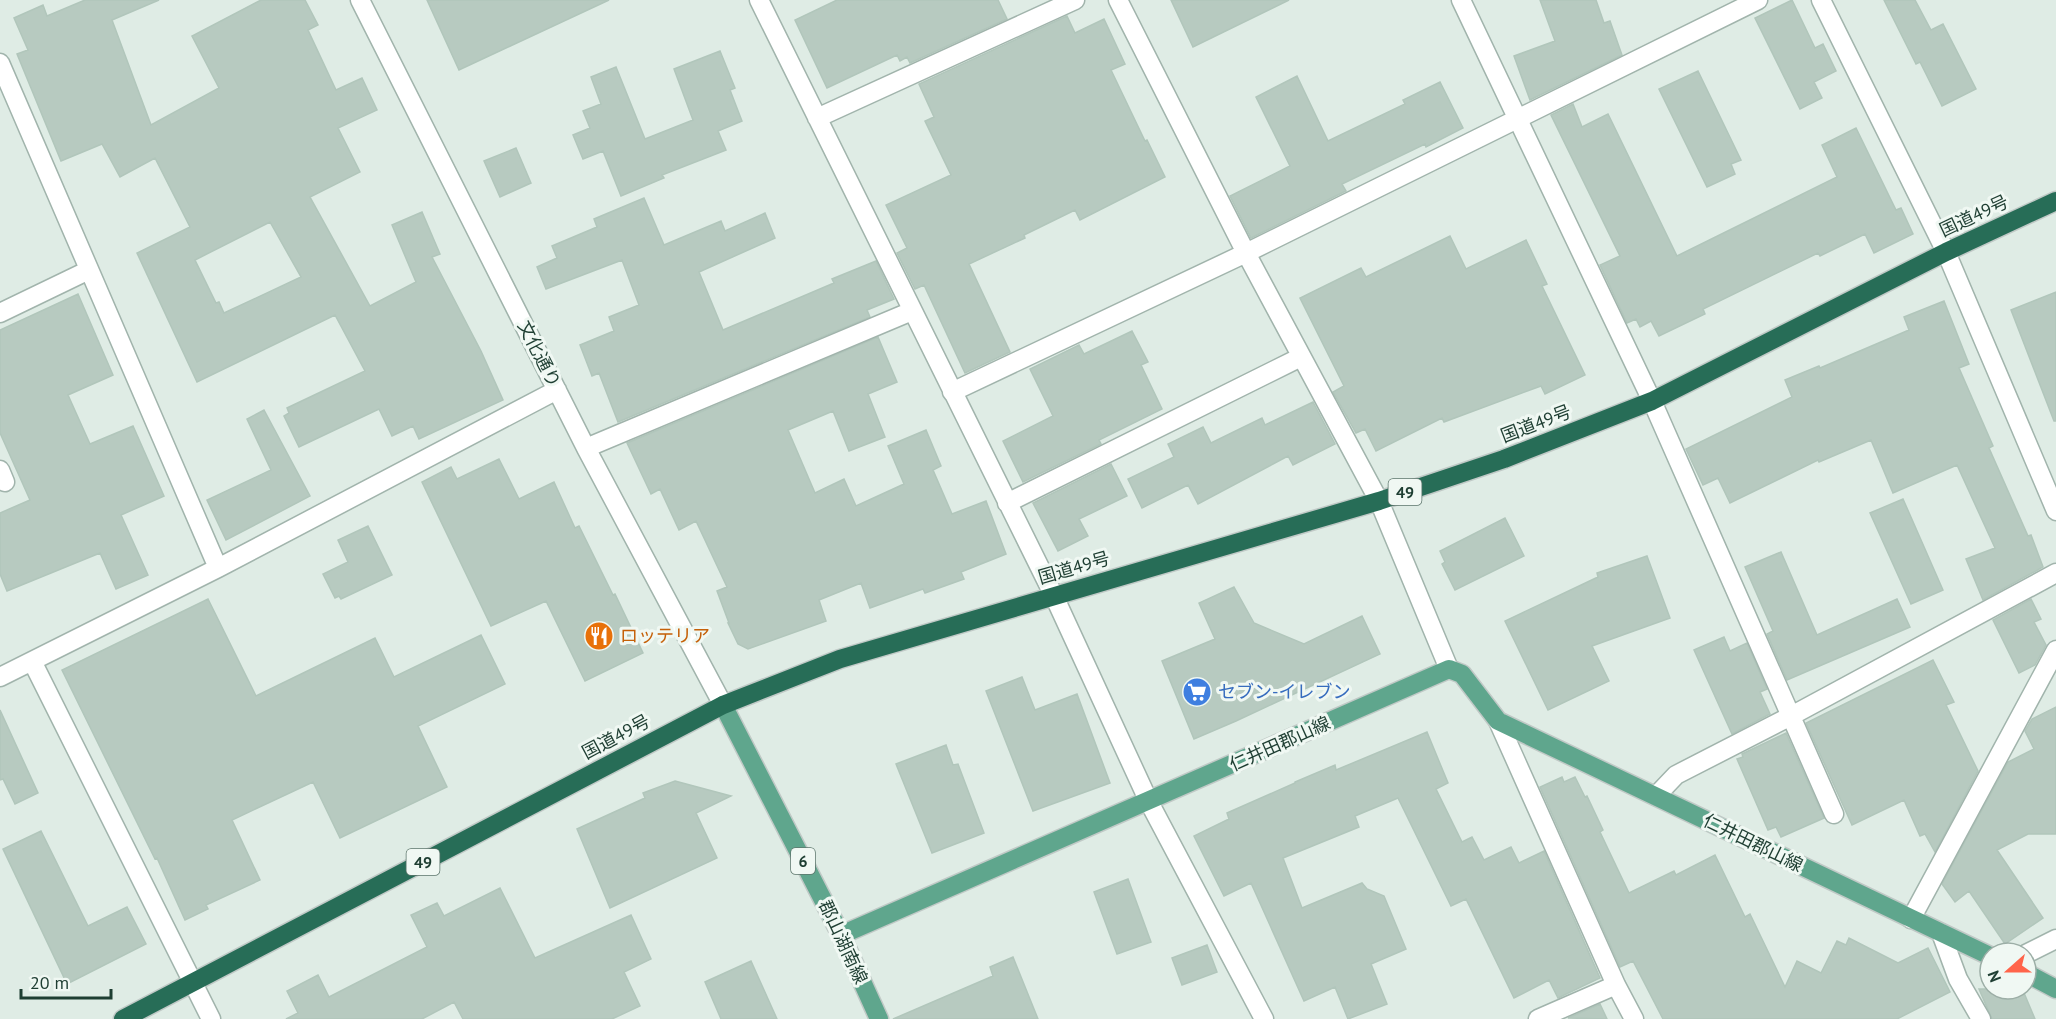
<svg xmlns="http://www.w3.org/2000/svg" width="2056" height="1019" font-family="'PT Sans','Noto Sans JP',sans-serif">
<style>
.building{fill:#b7cac0;stroke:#b1c6bb;stroke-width:1.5;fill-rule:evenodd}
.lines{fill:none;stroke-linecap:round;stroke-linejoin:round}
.minor-casing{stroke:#a1b4ac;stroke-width:21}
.major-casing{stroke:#c0c9c6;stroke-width:21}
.highway-casing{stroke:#c0c9c6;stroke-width:21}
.minor{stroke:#fff;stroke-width:18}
.major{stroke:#5fa68d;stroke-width:18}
.highway{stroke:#276d57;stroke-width:18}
.labels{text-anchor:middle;stroke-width:6;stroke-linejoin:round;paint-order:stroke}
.shield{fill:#f0f8f3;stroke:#5d766c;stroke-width:1.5}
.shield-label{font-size:16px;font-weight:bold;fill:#1e3e32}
.street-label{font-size:18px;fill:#1e3e32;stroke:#f0f8f3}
.food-label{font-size:18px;fill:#c56008;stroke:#f0f8f3;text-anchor:start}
.shop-label{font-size:18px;fill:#366cbe;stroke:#f0f8f3;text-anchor:start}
</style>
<rect width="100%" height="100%" fill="#dfece5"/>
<path class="building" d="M85,0H159L112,20L151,125L219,88L192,36L261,0H305L318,25L308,30L336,90L362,78L377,110L338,128L360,172L310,197L370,306L416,282L392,225L422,212L440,254L432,257L481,351L503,400L419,439L413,426L392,436L379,409L299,447L284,416L289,413L287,408L365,371L335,315L197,382L137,253L190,227L155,158L120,177L102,144L61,161L17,54L28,50L14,18L43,5L47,16ZM270,222L301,277L224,313L219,302L216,303L195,260Z
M427,0H609L459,70Z
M837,0H998L1007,19L910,63L907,57L900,61L897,55L827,88L795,20Z
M1171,0H1289L1193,47Z
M1540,0H1596L1604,23L1610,21L1622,55L1530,100L1514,56L1555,41Z
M1792,0L1815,48L1823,44L1836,71L1814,82L1822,98L1800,109L1755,18Z
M1884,0H1915L1931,30L1943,24L1976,89L1942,106L1920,62L1916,64Z
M1067,16L1075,33L1104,19L1125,64L1111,70L1145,141L1147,140L1165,177L1080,220L1075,210L1024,235L1025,238L969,264L1010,352L965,373L924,285L915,289L897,253L907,248L886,205L951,175L925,121L934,117L919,84Z
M720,51L735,88L730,90L742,121L718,131L726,150L662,175L664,178L621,196L603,151L583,159L573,135L590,128L583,111L601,104L591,77L616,67L645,139L693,120L674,69Z
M1698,71L1741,160L1731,164L1735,174L1707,187L1659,89Z
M1297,76L1328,141L1405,104L1403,100L1440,82L1463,128L1426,147L1425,144L1342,184L1346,191L1251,238L1230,196L1290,166L1256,97Z
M1573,104L1582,127L1608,114L1677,256L1837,177L1822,145L1856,128L1896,210L1901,208L1913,234L1874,253L1865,234L1820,256L1818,253L1703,309L1705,314L1659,336L1651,321L1640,327L1636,319L1627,323L1600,265L1620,256L1551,115Z
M516,148L531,183L500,197L484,161Z
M644,198L664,245L721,221L725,231L765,213L775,238L699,272L723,330L834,283L832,279L876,261L894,299L867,310L870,317L618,422L599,373L592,376L580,345L614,331L609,317L639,305L622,260L546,289L537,267L557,258L552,246L597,227L594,219Z
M1450,236L1466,269L1526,240L1547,284L1542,286L1585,375L1545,394L1541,386L1444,422L1442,418L1376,451L1365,429L1356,433L1333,392L1344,386L1300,298L1361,268L1366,277Z
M2056,292V421H2054L2011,310Z
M78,294L113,375L68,395L90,444L133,426L164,496L121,515L148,575L116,589L100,553L7,591L0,574V513L30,500L0,433V330Z
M1944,301L1969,364L1959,368L1993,446L1989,448L2028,536L2031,535L2043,567L1983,600L1966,559L1995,548L1957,465L1893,493L1871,440L1819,462L1818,460L1730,503L1718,478L1703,485L1686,449L1792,397L1785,380L1819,366L1820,368L1909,330L1904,317Z
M1132,331L1148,362L1141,365L1162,409L1099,440L1101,444L1023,482L1003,441L1053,416L1030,369L1079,345L1084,354Z
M878,337L897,382L868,394L885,437L849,451L833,411L788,430L815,493L844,479L856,506L904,484L888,446L926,430L941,466L933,470L952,514L986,501L1006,554L961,572L964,579L925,593L923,589L870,608L861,583L819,600L826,621L748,649L738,644L728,623H729L717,591L727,587L696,521L679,530L660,489L651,494L627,443Z
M1313,402L1335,444L1293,465L1288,456L1198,504L1188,485L1142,508L1128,479L1174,457L1168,444L1203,427L1211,443L1262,418L1265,425Z
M264,410L310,496L226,540L207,500L271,470L247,419Z
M499,459L519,499L554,482L575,528L579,526L613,595L615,594L643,653L585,681L546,601L491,626L422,482L451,467L457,479Z
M1111,464L1127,496L1079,519L1088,536L1058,551L1033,503Z
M1903,499L1943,590L1911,604L1870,513Z
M1505,518L1524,556L1455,590L1442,564L1445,562L1440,551Z
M368,526L392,575L341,599L339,596L335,598L323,574L348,562L338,540Z
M1781,552L1817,635L1897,599L1910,627L1787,680L1767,634L1773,631L1745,567Z
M1647,556L1670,618L1592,646L1609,681L1548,710L1505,621L1598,577L1597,573Z
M1234,587L1254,623L1304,644L1362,616L1380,654L1236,721L1194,739L1162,661L1215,639L1199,603Z
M208,599L256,696L375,638L394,677L481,635L505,684L418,726L447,787L340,838L313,782L232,820L260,880L206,905L208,909L185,920L157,858L155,859L62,670Z
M2031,599L2041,619L2034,622L2046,645L2035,665L2019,673L1993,620Z
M1724,637L1730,651L1747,643L1767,689L1760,692L1770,714L1732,734L1694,650Z
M1933,660L1954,702L1946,705L1978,771L1935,852L1925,834L1920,836L1904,800L1852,825L1806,723Z
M1022,677L1035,710L1077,694L1110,783L1033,811L986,691Z
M2056,707V834H2028L1997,850L2043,918L2005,944L1969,891L1955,902L1942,884L2008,762L2034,749L2025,731L2032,719Z
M0,710L38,793L15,804L3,779L0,780Z
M1427,732L1448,783L1436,789L1462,842L1472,837L1484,860L1511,847L1519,863L1544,851L1600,978L1558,998L1549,980L1514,998L1466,899L1451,906L1398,798L1355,816L1359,827L1283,858L1302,908L1362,883L1367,889L1384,896L1406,949L1371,964L1387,1004L1348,1019L1335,987L1304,1001L1251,883L1224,896L1194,836L1229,819L1227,813L1295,783V782L1335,765L1336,770Z
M1786,733L1824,818L1781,837L1776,827L1768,830L1737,759L1743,757L1742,754Z
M946,745L953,765L958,764L984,833L932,853L896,764Z
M1562,777L1564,782L1575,777L1585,797L1587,796L1603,830L1600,832L1629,893L1674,871L1676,875L1715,855L1745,917L1750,914L1785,987L1797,961L1821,973L1837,941L1846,945L1849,938L1898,963L1928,948L1950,992L1897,1019H1663L1633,961L1620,967L1540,787Z
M675,781L731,796L696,813L717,858L610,908L577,829L645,798L643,793Z
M41,831L88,926L127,907L146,944L67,984L3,849Z
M1128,879L1151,942L1117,954L1094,892Z
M500,888L535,958L631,915L651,959L624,972L640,1006L612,1019H463L454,1002L422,1019H286L298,1013L287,991L318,975L329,997L427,947L411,915L437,903L444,916Z
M1207,945L1217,972L1182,985L1172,958Z
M1013,957L1038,1019H893L993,976L990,967Z
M751,961L777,1019H721L705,982Z
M1979,989H2010L2014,997L2024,993L2035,1019H1992Z
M1600,1004L1607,1019L1568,1018Z"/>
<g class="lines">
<g class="minor-casing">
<path id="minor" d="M360,0L586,448L723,705
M759,0L1054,596L1149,802L1264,1019
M1118,0L1246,253L1379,501L1449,669
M1461,0L1652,401L1834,814
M1821,0L1946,252L2056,511
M0,63L218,568
M817,118L1075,0
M0,313L89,270
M952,392L1246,253L1758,0
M586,448L912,311
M0,470L5,482
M1007,503L1301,357
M32,661L211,1019
M0,677L218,568L557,390
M1498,721L1616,985L1634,1019
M1656,796L1676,775L1791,716L2056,573
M1911,919L2056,650
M1941,933L1958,979L1981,1019
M2026,954L2056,939
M1538,1019L1616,985"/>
</g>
<g class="major-casing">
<path id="major" d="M723,705L841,935L879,1019
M841,935L1449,669L1462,674L1498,721L1990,956
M2026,973L2056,989"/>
</g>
<g class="highway-casing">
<path id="highway" d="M123,1019L723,705L840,659L1379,501L1504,459L1652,401L1946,252L2056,201"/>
</g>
<use href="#minor" class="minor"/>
<use href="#major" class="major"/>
<use href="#highway" class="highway"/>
</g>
<defs>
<g id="restaurant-disc" transform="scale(1.5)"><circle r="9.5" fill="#e8710a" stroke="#f0f8f3"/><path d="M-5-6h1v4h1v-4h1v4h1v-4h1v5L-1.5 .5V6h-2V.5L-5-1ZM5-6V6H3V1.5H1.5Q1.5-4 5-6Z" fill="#fff"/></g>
<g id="supermarket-disc" transform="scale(1.5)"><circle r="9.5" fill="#3f7fe0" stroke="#f0f8f3"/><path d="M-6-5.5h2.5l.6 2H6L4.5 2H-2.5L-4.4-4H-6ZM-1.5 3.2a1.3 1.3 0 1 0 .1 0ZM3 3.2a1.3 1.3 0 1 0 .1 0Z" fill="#fff"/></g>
</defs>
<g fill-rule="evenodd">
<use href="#restaurant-disc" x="599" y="636"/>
<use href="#supermarket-disc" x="1197" y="692"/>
</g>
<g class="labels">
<g class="shield">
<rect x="1388.5" y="479" width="33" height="26" rx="4.5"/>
<rect x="791" y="848" width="24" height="26" rx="4.5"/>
<rect x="406.5" y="849" width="33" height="26" rx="4.5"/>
</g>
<g class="shield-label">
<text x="1405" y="498">49</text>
<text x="803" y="867">6</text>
<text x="423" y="868">49</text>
</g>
<g class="street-label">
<text transform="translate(1974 216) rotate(-25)" y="6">国道49号</text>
<text transform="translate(539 354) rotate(63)" y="6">文化通り</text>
<text transform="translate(1536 424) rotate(-21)" y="6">国道49号</text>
<text transform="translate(1074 568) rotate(-16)" y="6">国道49号</text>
<text transform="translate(616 737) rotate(-28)" y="6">国道49号</text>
<text transform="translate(1280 744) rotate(-24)" y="6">仁井田郡山線</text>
<text transform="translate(1753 843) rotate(26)" y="6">仁井田郡山線</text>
<text transform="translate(843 942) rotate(65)" y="6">郡山湖南線</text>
</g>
<g class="food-label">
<text x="620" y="642">ロッテリア</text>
</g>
<g class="shop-label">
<text x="1218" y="698">セブン-イレブン</text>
</g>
</g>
<g transform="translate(2008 971) rotate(249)"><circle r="28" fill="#f0f8f3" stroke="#9caea6" stroke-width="1.5"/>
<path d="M0-4.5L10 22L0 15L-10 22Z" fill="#ff644a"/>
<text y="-9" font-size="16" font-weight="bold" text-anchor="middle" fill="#1e3e32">N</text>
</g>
<path d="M21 989v9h90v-9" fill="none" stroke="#1e3e32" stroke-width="3"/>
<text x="30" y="989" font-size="18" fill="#1e3e32" stroke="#f0f8f3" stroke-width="4.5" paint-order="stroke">20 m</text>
</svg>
